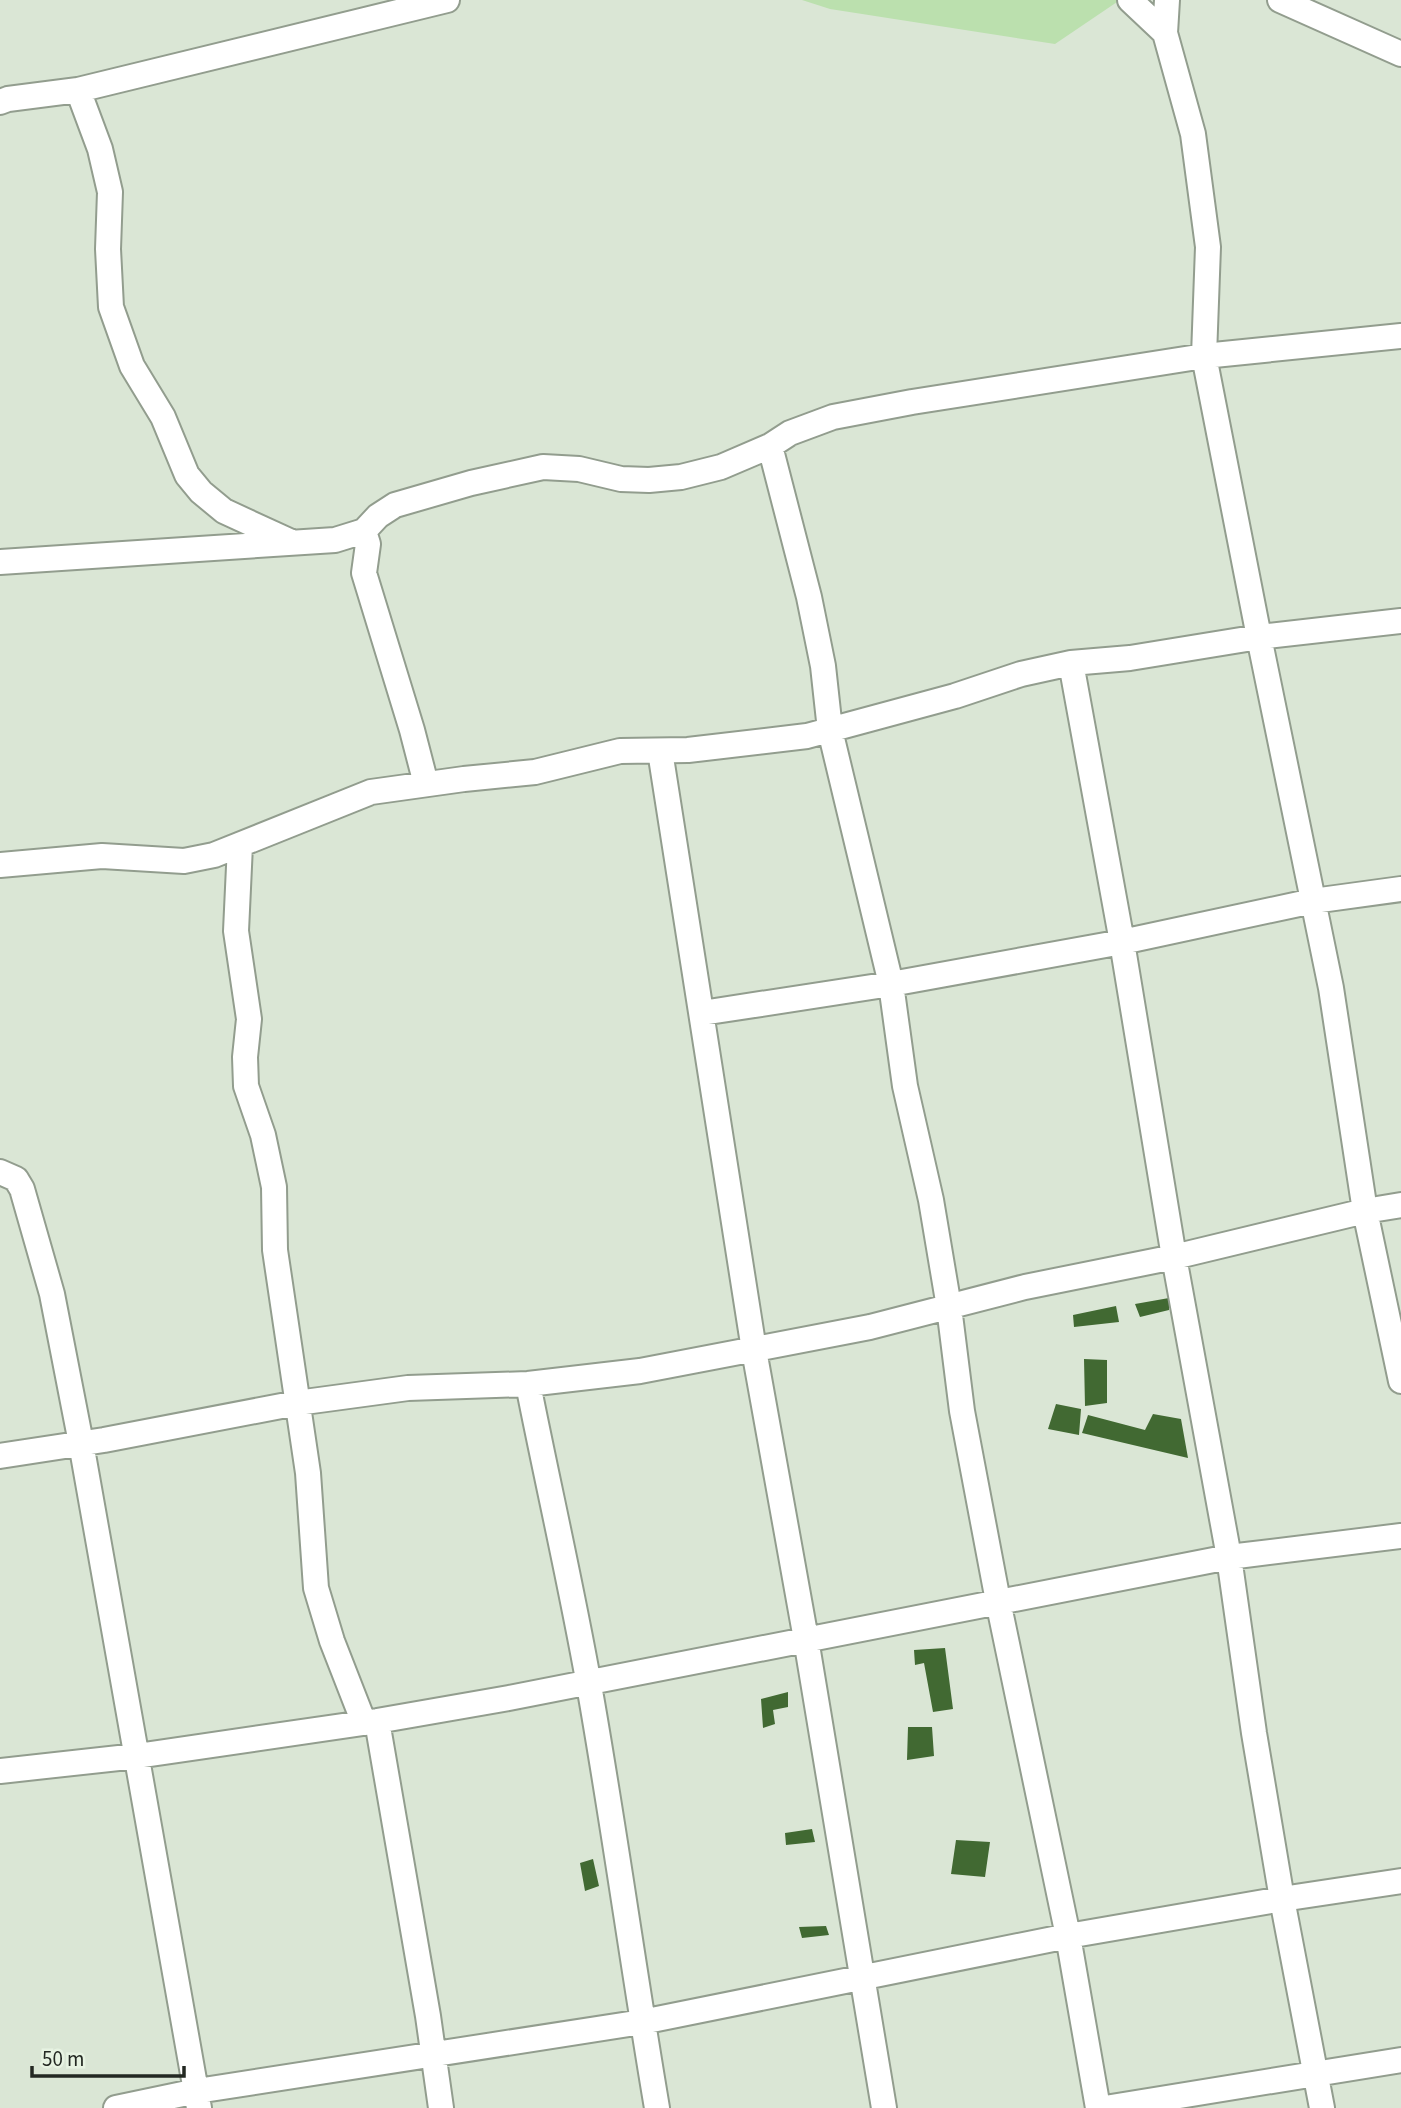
<svg xmlns="http://www.w3.org/2000/svg" width="1401" height="2108" font-family="'Source Sans 3',sans-serif">
<style>
.green{fill:#bbe0ae}
.building{fill:#416932}
.lines{fill:none;stroke-linecap:round;stroke-linejoin:round}
.minor-casing{stroke:#929d8e;stroke-width:28}
.minor{stroke:#fff;stroke-width:24}
</style>
<rect width="100%" height="100%" fill="#dae6d5"/>
<path class="green" d="M802,0H1120L1055,44L830,9Z"/>
<path class="building" d="M1169,1298V1310L1140,1317L1135,1304Z
M1116,1306L1119,1322L1074,1327L1073,1315Z
M1084,1359L1107,1360V1403L1085,1406Z
M1056,1404L1081,1409L1079,1435L1048,1429Z
M1153,1414L1181,1419L1188,1458L1082,1433L1088,1415L1145,1430Z
M945,1648L953,1709L933,1712L924,1663L915,1665L914,1650Z
M788,1692V1707L773,1710L775,1724L763,1728L761,1699Z
M908,1727H932L934,1756L907,1760Z
M812,1829L815,1842L786,1845L785,1833Z
M956,1840L990,1842L985,1877L951,1874Z
M593,1859L599,1886L585,1891L580,1863Z
M826,1926L829,1935L802,1938L799,1927Z"/>
<g class="lines">
<g class="minor-casing">
<path id="minor" d="M1130,0L1165,33
M1280,0L1401,54
M78,90L100,149L110,192L108,249L111,307L132,366L163,417L187,475L201,492L224,511L289,541
M0,102L8,99L78,90L447,0
M1401,336L1204,356L1259,637L1401,621
M770,446L809,597L823,666L830,730L891,984L905,1086L931,1200L949,1307L962,1411L998,1601L1068,1936L1098,2108
M364,531L368,544L364,573L412,730L426,784
M0,562L335,540L364,531L378,516L395,505L471,483L543,467L579,469L621,479L649,480L681,477L721,467L770,446L790,433L833,417L912,402L1204,356L1208,247L1193,134L1165,33L1167,0
M1071,663L1122,942L1174,1257L1229,1557L1254,1733L1282,1899L1322,2108
M660,751L754,1350L806,1639L884,2108
M240,845L236,931L249,1019L245,1057L246,1086L263,1135L274,1187L275,1250L308,1473L316,1588L332,1641L364,1723
M0,865L102,856L184,861L214,855L371,792L464,779L535,772L620,751L688,750L807,736L955,696L1021,674L1071,663L1130,658L1259,637L1331,988L1365,1211L1401,1381
M702,1013L891,984L1122,942L1313,901L1401,889
M0,1172L16,1179L22,1189L52,1294L81,1443L199,2108
M528,1384C548,1485 571,1584 589,1685C614,1826 633,1967 657,2108
M0,1456L104,1440L297,1403L408,1388L528,1384L640,1371L870,1327L1025,1287L1174,1257L1365,1211L1401,1205
M377,1721L428,2016L441,2108
M0,1771L137,1756L377,1721L509,1698L1229,1557L1401,1536
M116,2108L197,2091L642,2022L1068,1936L1282,1899L1401,1881
M1105,2108L1401,2060"/>
</g>
<use href="#minor" class="minor"/>
</g>
<path d="M32 2066v10h152v-10" fill="none" stroke="#232822" stroke-width="3.5"/>
<text x="42" y="2066" font-size="21" fill="#232822" stroke="#e7f3e2" stroke-width="5" paint-order="stroke">50 m</text>
</svg>
